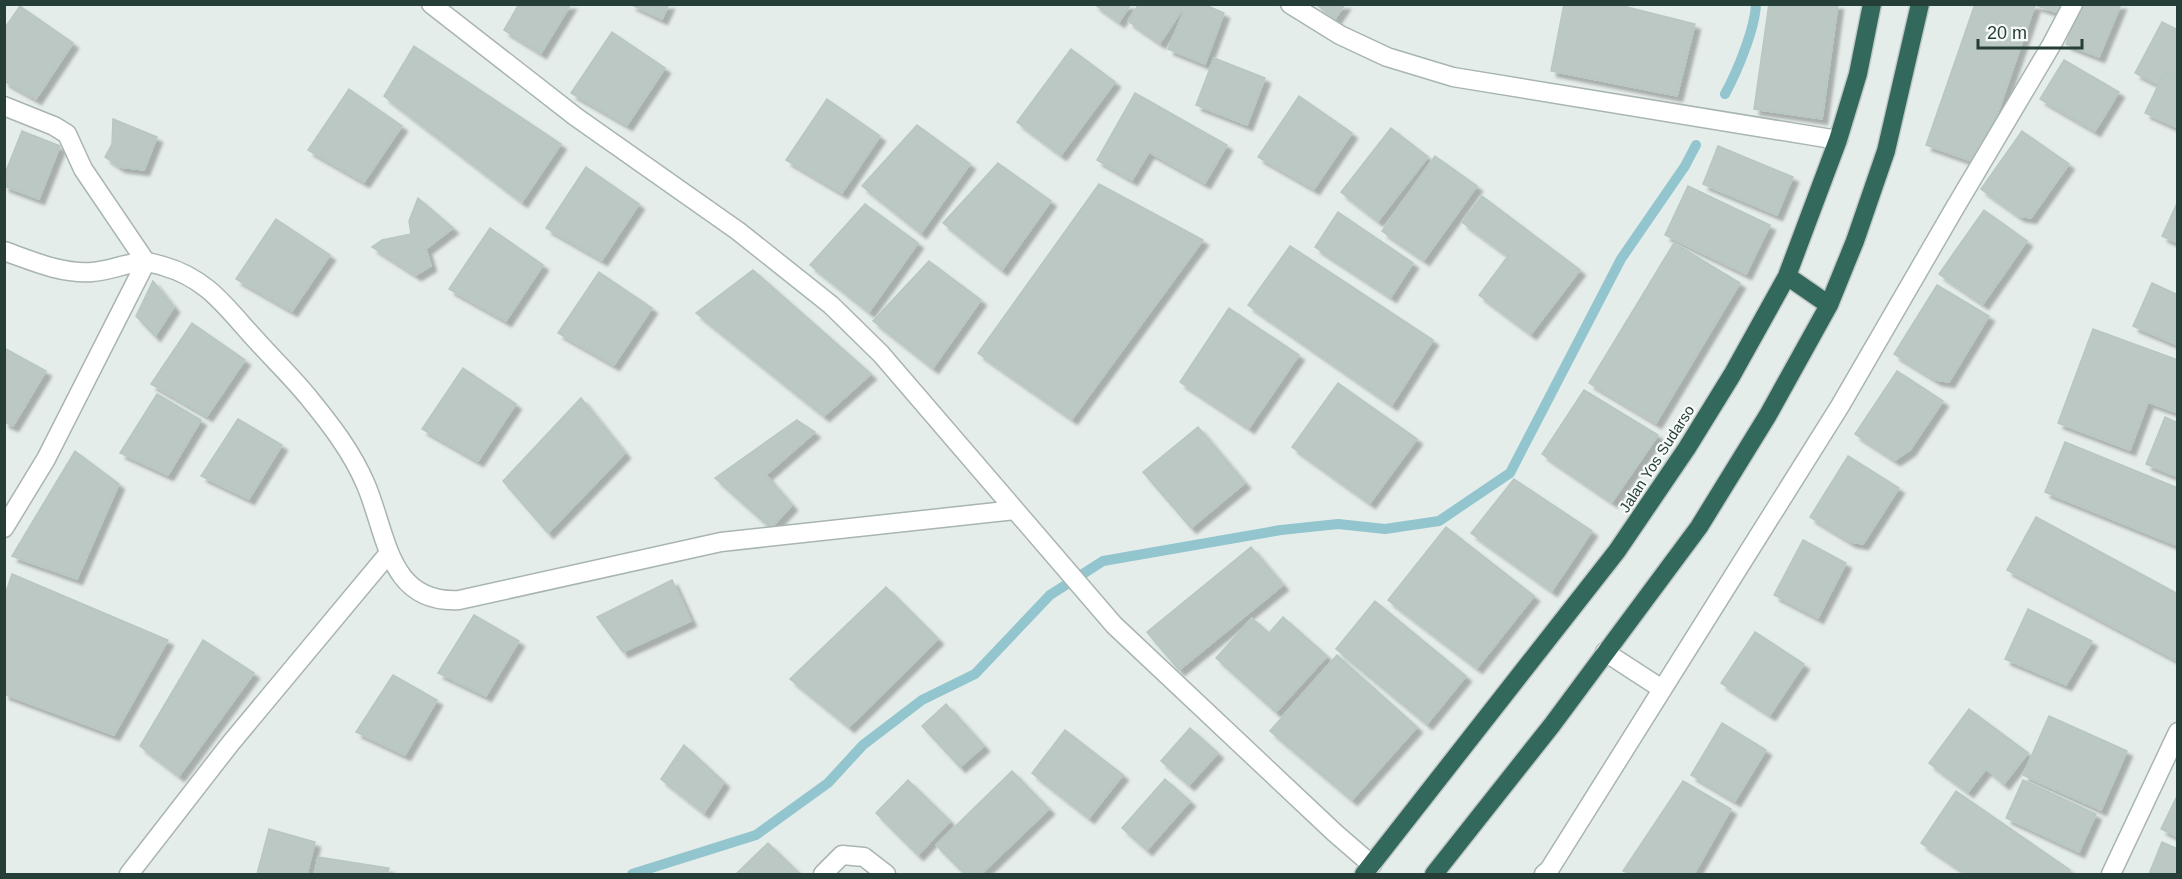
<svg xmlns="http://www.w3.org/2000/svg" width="2182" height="879" font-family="Arial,sans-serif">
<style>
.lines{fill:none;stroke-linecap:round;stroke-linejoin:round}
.stream{stroke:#92c5ce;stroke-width:10}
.building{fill:#bbc8c3;stroke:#b8c7c1;stroke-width:1.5;filter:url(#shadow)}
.minor-casing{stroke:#a8b5b1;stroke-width:21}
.highway-casing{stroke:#c2c9c7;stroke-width:21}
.minor{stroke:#fff;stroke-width:18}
.highway{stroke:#33695d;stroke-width:18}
.labels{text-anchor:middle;stroke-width:4.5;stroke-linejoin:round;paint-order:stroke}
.street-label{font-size:15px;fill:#253e37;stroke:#f6faf8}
</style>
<defs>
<filter id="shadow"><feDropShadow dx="5.5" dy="5.5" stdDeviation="1.5" flood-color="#0004"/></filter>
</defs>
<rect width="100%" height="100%" fill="#e5edea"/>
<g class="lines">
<path class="stream" d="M1725,94C1737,72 1755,29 1756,4
M632,874L756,835L828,783L863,745L922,700L975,674L1050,595L1103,561L1281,530L1338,524L1385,529L1439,521L1510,473L1621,259L1685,166L1696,145"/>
</g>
<path class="building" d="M519,4H571L541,53L504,30Z
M630,4H669L662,19Z
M1094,4H1131L1119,22Z
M1139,4H1186L1160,43L1128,21Z
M1187,4H1203L1224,13L1205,64L1168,49Z
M1316,4H1345L1335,19Z
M1564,4H1615L1695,24L1677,96L1551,71Z
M1769,4H1838L1822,119L1754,109Z
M1975,4H2069L2065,15L2035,5L1980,164L1926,145Z
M2081,4H2121L2099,57L2066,44Z
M20,6L73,43L36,99L4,81V29Z
M2162,22L2178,30V80L2164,73L2159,85L2135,73Z
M612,32L665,68L627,125L571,93Z
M414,46L561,144L522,202L384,96Z
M1071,49L1115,82L1061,155L1017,122Z
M1214,58L1265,78L1247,125L1196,105Z
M2064,60L2119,92L2095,131L2040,99Z
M2164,73L2178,80V128L2145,113Z
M349,89L402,126L364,182L308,150Z
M1135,93L1227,145L1205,183L1149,152L1132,180L1097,160Z
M1299,96L1352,133L1314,189L1258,157Z
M827,99L880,136L842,193L786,160Z
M113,119L157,137L144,170L120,167L105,157L112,144Z
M917,125L970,164L921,233L862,186Z
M1391,128L1428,157L1378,221L1341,192Z
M22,131L60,146L39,199L4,186V176Z
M2022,131L2069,164L2031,218L2019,216L1981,189Z
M1718,146L1793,177L1777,215L1703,184Z
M1435,156L1477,186L1424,260L1382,231Z
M998,163L1051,201L1002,270L943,223Z
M586,167L639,204L602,260L546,228Z
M1099,184L1203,240L1072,419L978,353Z
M1688,186L1770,225L1746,274L1665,235Z
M1482,196L1580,270L1531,334L1479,295L1508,256L1462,222Z
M418,198L453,228L426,249L431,266L416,275L372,247L382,240L411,234L409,221Z
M2178,201V243L2162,236Z
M865,204L918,243L869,312L810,265Z
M1984,210L2027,241L1983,304L1939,274Z
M1338,212L1413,263L1391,297L1315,247Z
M276,219L330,255L292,311L236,279Z
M490,228L543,265L506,321L449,289Z
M1674,243L1740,283L1656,423L1589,383Z
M1290,246L1433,340L1392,405L1248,305Z
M929,261L981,300L933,368L873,321Z
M753,270L871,374L824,416L696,313Z
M599,272L652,308L614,365L558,333Z
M153,281L174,307L155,336L136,316Z
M2152,283L2178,295V345L2133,326Z
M1937,285L1989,316L1949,382L1936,380L1894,354Z
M1229,308L1299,355L1249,428L1180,382Z
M192,323L245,360L207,416L151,384Z
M2093,329L2178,360V413L2148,402L2130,450L2058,423Z
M4,348L46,371L13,426L4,422Z
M463,368L516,404L478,461L422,429Z
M1897,371L1943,401L1910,450L1895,460L1855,434Z
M1338,383L1417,439L1370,503L1292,447Z
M1584,390L1658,435L1612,502L1542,454Z
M157,394L201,420L168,475L120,453Z
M581,398L625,453L548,533L503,481Z
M2165,417L2178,423V477L2146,464Z
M238,419L282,445L249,499L201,476Z
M797,420L815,432L766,475L792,505L771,528L715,478Z
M1198,427L1245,483L1191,528L1143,472Z
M2065,442L2178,488V546L2045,492Z
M75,451L119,484L77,579L12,556Z
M1848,456L1899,488L1863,544L1851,542L1810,517Z
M1514,479L1592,531L1552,591L1471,533Z
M2036,517L2178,594V661L2007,570Z
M1446,527L1534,596L1477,668L1388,600Z
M1803,540L1846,563L1818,618L1774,595Z
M1251,547L1283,585L1179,670L1147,632Z
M12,574L168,640L114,735L4,694V598Z
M672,580L691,621L623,652L597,617Z
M886,587L938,639L849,727L790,679Z
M1375,601L1466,676L1427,724L1336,649Z
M2028,609L2092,641L2066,685L2005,659Z
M474,615L519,641L486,696L438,673Z
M1283,617L1327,656L1276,712L1216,658L1252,618L1269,633Z
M1755,632L1804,664L1770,715L1721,683Z
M203,640L254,673L179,776L140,746Z
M1337,655L1417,727L1352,800L1270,731Z
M393,675L437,700L405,755L356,732Z
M946,704L984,746L960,767L922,726Z
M1969,709L2028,753L2004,784L1986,769L1968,792L1929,763Z
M2049,716L2127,751L2101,810L2023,775Z
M1722,723L1766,750L1735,801L1691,775Z
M1190,728L1218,753L1189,785L1161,761Z
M1065,730L1123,775L1089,818L1032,773Z
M684,745L724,782L704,813L661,779Z
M1012,771L1049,809L981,874H965L936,845Z
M1165,779L1190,801L1147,850L1122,828Z
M908,780L950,821L918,855L876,813Z
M2023,780L2096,814L2079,852L2006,818Z
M1683,781L1731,809L1694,874H1630L1623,871Z
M1956,791L2070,870L2067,874H1967L1921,843Z
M2178,794V837L2161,829Z
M269,829L315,842L307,874H257Z
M2162,842L2178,849V874H2149Z
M768,843L800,874H736Z
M318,857L389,868L387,874H315Z"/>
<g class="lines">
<g class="minor-casing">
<path id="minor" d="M431,4L576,117L738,231L831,305L881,354L1114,625L1335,833L1372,865
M1290,4L1340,35L1387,57L1453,77L1838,140
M4,106L54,126L67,134L83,169L146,262L46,459L4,528
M4,251C32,261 61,274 92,272C110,271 128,262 145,262C151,262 158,265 163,266C209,279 227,309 257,341C274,360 293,378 309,398C331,425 352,452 366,485C387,534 388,604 459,600L721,542L1015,510
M1605,652L1662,689
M129,874L230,744L389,553
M823,874L842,855L864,857L886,874
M1544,874L1549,870L1840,406L1953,211L2052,44L2073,4
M2111,874L2178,732"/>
</g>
<g class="highway-casing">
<path id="highway" d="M1787,276L1829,305
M1364,874L1617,551L1687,448L1732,375L1787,276L1838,140L1858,74L1872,4
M1434,874L1552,725L1699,527L1768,415L1829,305L1855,241L1886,151L1920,4"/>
</g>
<use href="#minor" class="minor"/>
<use href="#highway" class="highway"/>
</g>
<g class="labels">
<g class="street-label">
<text transform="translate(1657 459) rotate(-57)" y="5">Jalan Yos Sudarso</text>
</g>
</g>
<rect width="2182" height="879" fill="none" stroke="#253e37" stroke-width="12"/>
<path d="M1978 39v9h104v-9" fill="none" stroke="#253e37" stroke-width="3"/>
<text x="1987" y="39" font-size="18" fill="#253e37" stroke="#f6faf8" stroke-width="4.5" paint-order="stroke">20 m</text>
</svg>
